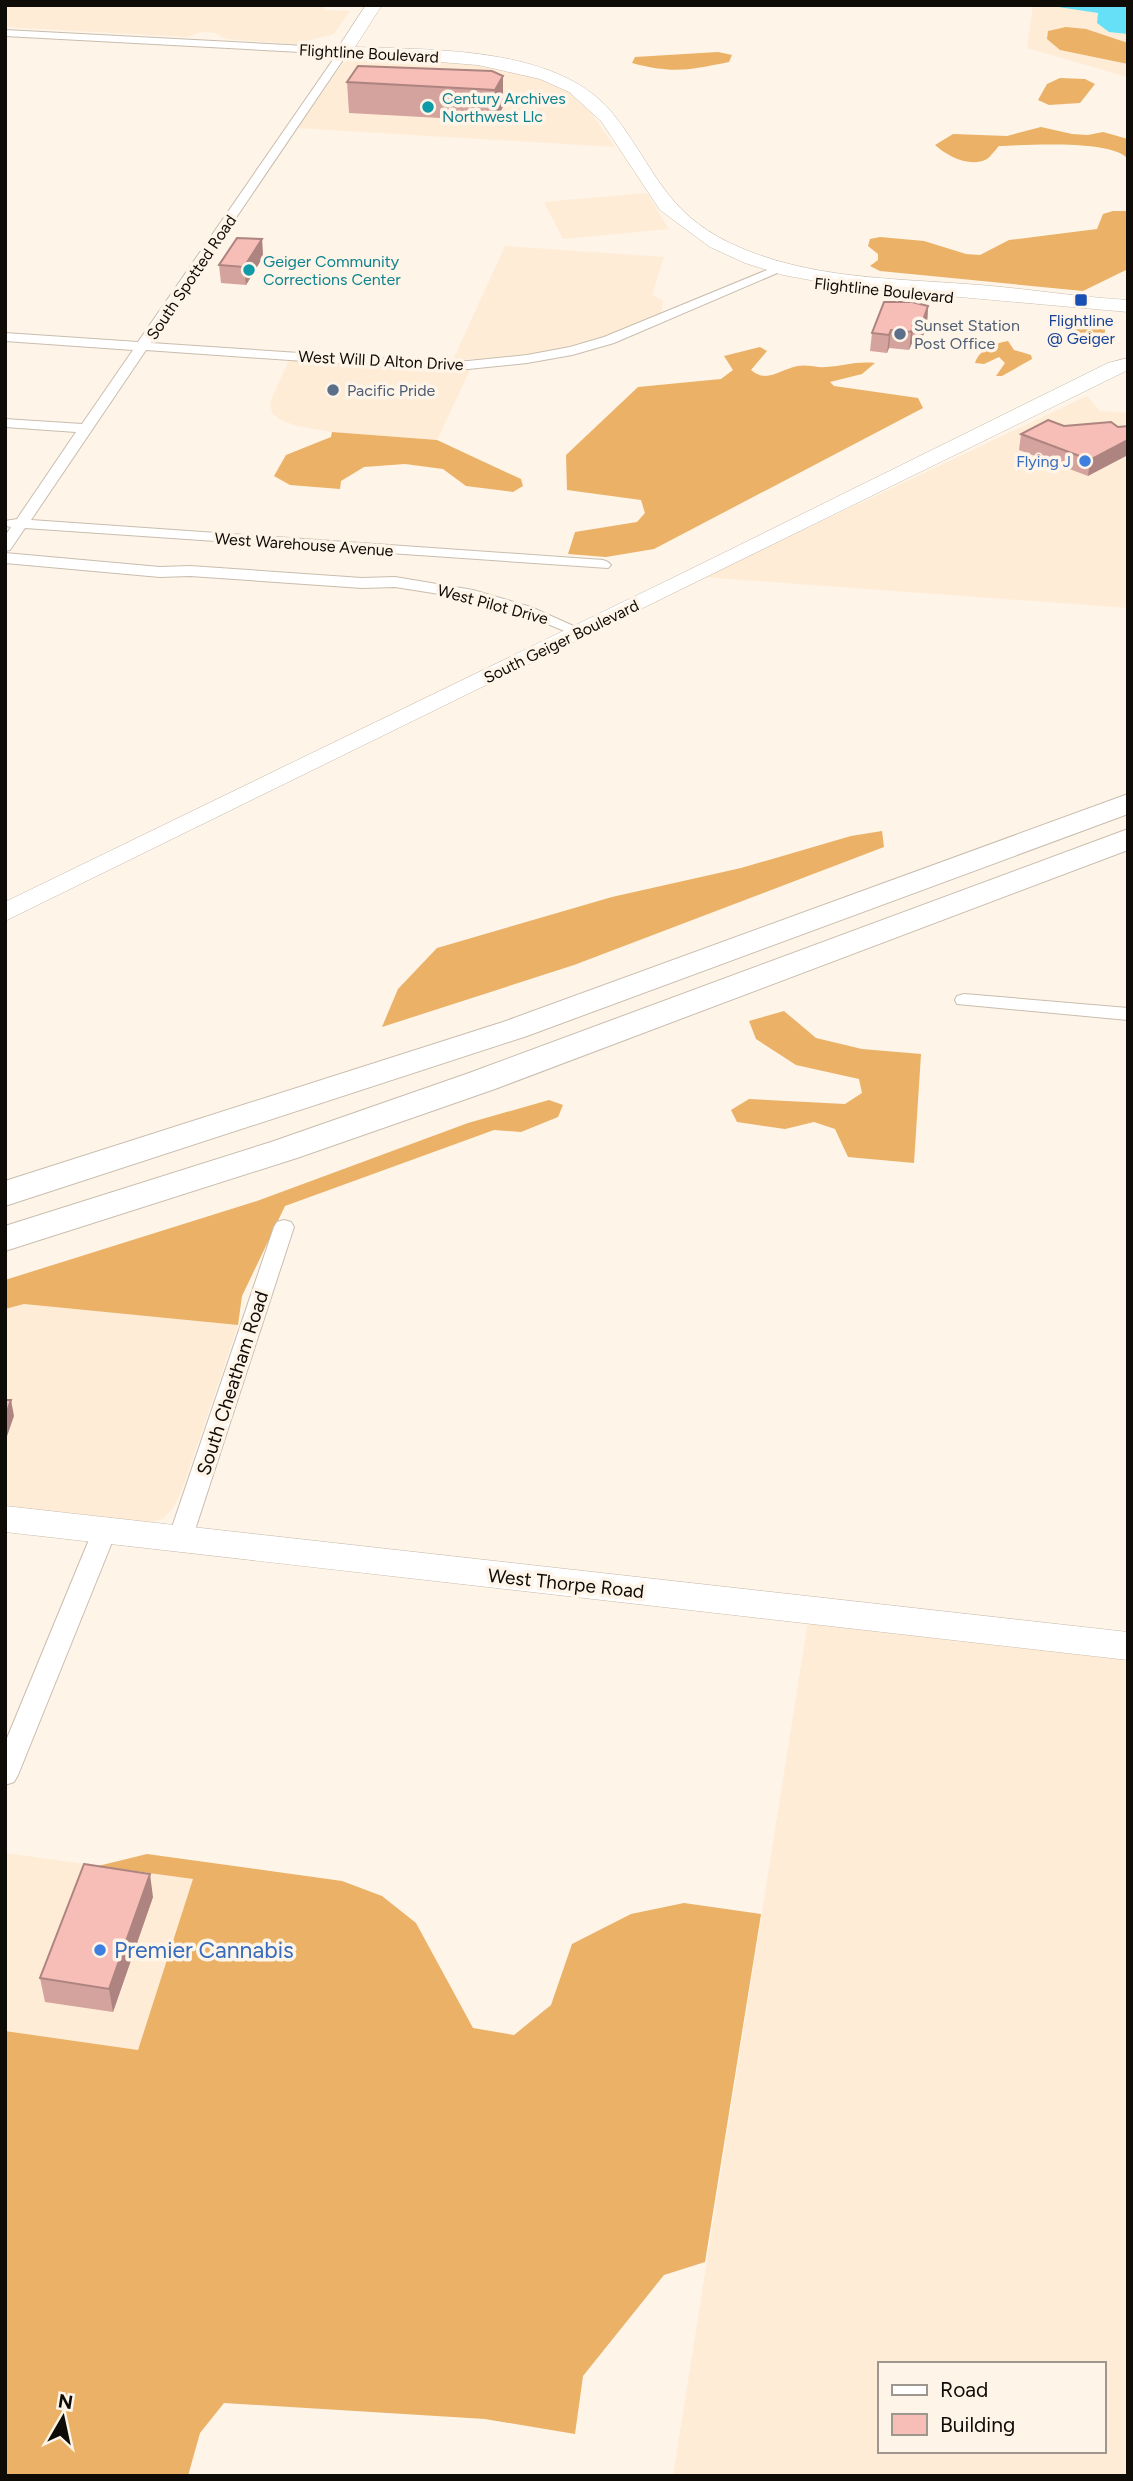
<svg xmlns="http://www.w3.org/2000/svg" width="1133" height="2481" font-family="Figtree,sans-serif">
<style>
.built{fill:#feecd6;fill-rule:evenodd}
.forest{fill:#eab167}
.water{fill:#65e0f7}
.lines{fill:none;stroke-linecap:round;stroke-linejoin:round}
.street-casing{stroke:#c9bdae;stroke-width:2}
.secondary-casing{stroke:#c9bdae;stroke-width:1}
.highway-casing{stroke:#c9bdae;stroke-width:2}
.street{fill:#fff;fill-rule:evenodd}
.secondary{fill:#fff;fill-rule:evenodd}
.highway{fill:#fff;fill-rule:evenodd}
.wall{fill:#d4a39d}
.shaded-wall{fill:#ad8480}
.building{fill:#f7bdb7;stroke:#ad8480;stroke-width:2}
.culture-dot{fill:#0f9aa8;stroke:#fef4e7;stroke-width:2.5}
.transit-dot{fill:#1a4fb4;stroke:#fef4e7;stroke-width:2.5}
.service-dot{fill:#5c6f8a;stroke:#fef4e7;stroke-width:2.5}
.shop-dot{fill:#3f7fe0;stroke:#fef4e7;stroke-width:2.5}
.labels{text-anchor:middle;stroke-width:7;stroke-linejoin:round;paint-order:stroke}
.far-street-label{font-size:16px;fill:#0f0b06;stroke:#fef4e7}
.far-culture-label{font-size:16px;fill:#0d838f;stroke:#fef4e7;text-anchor:start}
.far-transit-label{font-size:16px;fill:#164399;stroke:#fef4e7}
.far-service-label{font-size:16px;fill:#4e5e75;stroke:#fef4e7;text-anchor:start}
.far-shop-label{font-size:16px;fill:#366cbe;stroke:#fef4e7;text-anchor:end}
.street-label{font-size:19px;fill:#0f0b06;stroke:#fef4e7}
.near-shop-label{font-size:23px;fill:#366cbe;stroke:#fef4e7;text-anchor:start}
</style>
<rect width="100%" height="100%" fill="#fef4e7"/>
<path class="built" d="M5,5H326L324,10L350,11L334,34L295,44L226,39L216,33L201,32L187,37L5,27Z
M1033,5H1128V77L1027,48Z
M371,56L468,62L540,78L570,93L590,111L615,147L297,128L343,63L353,57Z
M647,193L669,229L563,239L544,202Z
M505,246L664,257L652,295L663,300L661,314L616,333L564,349L523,357L453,360Z
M289,360L453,371L471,368L437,440L332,432L297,426L281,420L272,413L270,402Z
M1087,396L1100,411L1128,413V608L704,577Z
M24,1304L238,1325L182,1490L173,1508L163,1519L146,1523L5,1510V1309Z
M808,1621L1128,1656V2476H673ZM879,2364H1103V2451H879Z
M5,1853L194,1879L138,2050L5,2031Z"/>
<path class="forest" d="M1066,27L1086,29L1128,43V64L1060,50L1047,39L1048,31Z
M718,52L732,55L729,62C689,70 673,74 632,63L635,57Z
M1060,78L1085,79L1095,84L1080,103L1049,105L1038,100L1047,84Z
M1041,127L1072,134L1088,135L1103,132L1128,139V159C1113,139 1024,145 999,146C996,149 991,156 987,159C970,168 947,156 935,145L953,134L1007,136Z
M1113,211H1128V269L1083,291L880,271L870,266L878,260V254L868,246L870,239L880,237L924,241L966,254L980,255L1009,240L1097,229L1103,214Z
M1079,321L1105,324V335C1090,346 1077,349 1061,339Z
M1008,341L1014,350L1031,355L1032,359L1002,376H996L1005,363L999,357L984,364L975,363C979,350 995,343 1008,341Z
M760,347L767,351L751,370C767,384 780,369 798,366C807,364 817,368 826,367C844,366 855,361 875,363L862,374L830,382L834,386L918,398L923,408L654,549L606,557L568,554L575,532L637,522L645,513L641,500L567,490L566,455L638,387L721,379L733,370L724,356Z
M332,432L437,440L521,479L523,486L513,492L466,486L443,469L405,464L364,467L341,481L340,489L290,485L274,476L286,455L331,437Z
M882,831L884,847L574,965L382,1027L398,989L437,948L612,897L741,868L851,836Z
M784,1011L816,1038L862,1049L921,1054L914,1163L848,1157L835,1129L814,1122L785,1129L737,1122L731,1110L749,1099L845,1104L862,1093L859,1079L796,1065L756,1039L749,1021Z
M549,1100L563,1105L558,1117L521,1132L494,1130L285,1206L242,1296L238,1325L24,1304L5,1309V1280L257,1201L468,1123Z
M147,1854L342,1881L382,1896L416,1923L473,2028L514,2035L551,2005L572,1944L631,1914L684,1903L761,1914L705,2262L664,2275L583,2376L575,2434L485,2419L224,2403L200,2433L188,2476H5V2031L138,2050L193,1879L98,1866Z"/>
<path class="water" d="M1045,5H1128V34L1109,32L1097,23L1098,13Z"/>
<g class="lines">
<g class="street-casing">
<path id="street" d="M5,30L344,48L349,51L151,343L405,360L468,361L527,355L570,347L604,337L779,265H787L789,268L614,343L572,355L527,363L468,369L405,368L146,350L31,520L603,560L608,562L611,565L608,568L25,528L10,550L5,551V536L11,527L6,526L5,521L17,519L76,432L5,427V419L82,424L133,350L5,341V333L138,342L337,54L5,36Z
M5,553L160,567L190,566L362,578L395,577L473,590L531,607L587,632L579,637L521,613L471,599L395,587L362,588L190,576L160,577L5,563Z
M964,994L1128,1008V1020L957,1004L955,1000L957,996Z
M284,1220L291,1222L294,1227L192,1539L188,1545L180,1548L172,1545L168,1539L274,1227L277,1222Z
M105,1522L113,1524L117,1530L18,1775L14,1782L5,1785V1743L93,1530L97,1524Z"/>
</g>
<g class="secondary-casing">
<path id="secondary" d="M366,5H382L355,47C434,50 560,46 614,115C655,168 664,211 730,243C808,280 895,278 980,285C1029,289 1078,297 1128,300V312L848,287L783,275L745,263L710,247L660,210L601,121L569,92L540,79L478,65L338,54L336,51Z
M1128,358V370L5,921V902L689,570L1108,363Z
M5,1506L1128,1632V1660L5,1532Z"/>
</g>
<g class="highway-casing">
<path id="highway" d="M1128,794V814L527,1036L5,1206V1181L503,1022Z
M1128,829V850L495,1089L297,1158L5,1251V1226L271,1142L469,1073Z"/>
</g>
<use href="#street" class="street"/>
<use href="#secondary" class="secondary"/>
<use href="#highway" class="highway"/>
</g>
<path class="wall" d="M503,76V107L495,121L349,113L347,82Z
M262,239L263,257L246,285L221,283L219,265Z
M928,306L927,325L920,344L912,343L909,350L889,348L887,353L870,351L872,333Z
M1064,426L1118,427L1088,476L1019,450L1021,434Z
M153,1897L113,2012L45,2002L40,1978Z"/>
<path class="shaded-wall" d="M503,76V107L495,121V90Z
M262,239L263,257L246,285L244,267Z
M928,306L927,325L920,344L921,326Z
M913,325L912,343L909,350L911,332Z
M891,330L889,348L887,353L889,335Z
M1128,440V455L1088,476L1090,460Z
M11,1400L14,1416L5,1442V1417Z
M150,1874L153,1897L113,2012L109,1989Z"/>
<path class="building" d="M358,66L492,71L503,76L495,90L347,82Z
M237,238L262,239L244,267L219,265Z
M884,302H912L928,306L921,326L913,325L911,332L891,330L889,335L872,333Z
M1048,420L1064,426L1111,422L1118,427L1128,426V440L1090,460L1021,434Z
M5,1400H11L5,1417Z
M84,1864L150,1874L109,1989L40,1978Z"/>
<g class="culture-dot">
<circle cx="428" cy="107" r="7"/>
<circle cx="249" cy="270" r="7"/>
</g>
<rect class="transit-dot" x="1074" y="293" width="14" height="14" rx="3.5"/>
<g class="service-dot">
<circle cx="900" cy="334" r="7"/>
<circle cx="333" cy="390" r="7"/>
</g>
<g class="shop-dot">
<circle cx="1085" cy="461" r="7"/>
<circle cx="100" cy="1950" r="7"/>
</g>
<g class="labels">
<g class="far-street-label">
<text transform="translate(369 53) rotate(3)" y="6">Flightline Boulevard</text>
<text transform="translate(191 277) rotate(-56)" y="6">South Spotted Road</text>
<text transform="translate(884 290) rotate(6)" y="6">Flightline Boulevard</text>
<text transform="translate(381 360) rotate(3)" y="6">West Will D Alton Drive</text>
<text transform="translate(304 544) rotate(4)" y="6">West Warehouse Avenue</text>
<text transform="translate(493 604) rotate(15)" y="6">West Pilot Drive</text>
<text transform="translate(561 641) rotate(-26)" y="6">South Geiger Boulevard</text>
</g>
<g class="far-culture-label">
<text x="442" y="104">Century Archives<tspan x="442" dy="18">Northwest Llc</tspan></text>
<text x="263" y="267">Geiger Community<tspan x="263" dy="18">Corrections Center</tspan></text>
</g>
<g class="far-transit-label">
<text x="1081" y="326">Flightline<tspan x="1081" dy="18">@ Geiger</tspan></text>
</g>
<g class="far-service-label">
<text x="914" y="331">Sunset Station<tspan x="914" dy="18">Post Office</tspan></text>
<text x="347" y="396">Pacific Pride</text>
</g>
<g class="far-shop-label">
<text x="1071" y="467">Flying J</text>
</g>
<g class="street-label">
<text transform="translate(232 1383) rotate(-72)" y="7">South Cheatham Road</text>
<text transform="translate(566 1583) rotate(6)" y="7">West Thorpe Road</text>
</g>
<g class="near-shop-label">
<text x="114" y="1958">Premier Cannabis</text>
</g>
</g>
<rect width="1133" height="2481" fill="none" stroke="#0f0b06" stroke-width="14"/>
<rect x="878" y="2362" width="228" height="91" fill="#fef4e7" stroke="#9e978d" stroke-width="2"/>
<rect x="892" y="2385" width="35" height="10" fill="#ffffff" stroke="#9e978d" stroke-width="2"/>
<text x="940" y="2397" font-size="21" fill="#0f0b06">Road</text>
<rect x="892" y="2414" width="35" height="21" fill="#f7bdb7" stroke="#9e978d" stroke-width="2"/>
<text x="940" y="2432" font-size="21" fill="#0f0b06">Building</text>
<g transform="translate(63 2418) rotate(9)" stroke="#fef4e7" stroke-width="5" paint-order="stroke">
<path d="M0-5L12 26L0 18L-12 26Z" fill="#0f0b06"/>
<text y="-10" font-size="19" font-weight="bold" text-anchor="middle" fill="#0f0b06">N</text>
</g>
</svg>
